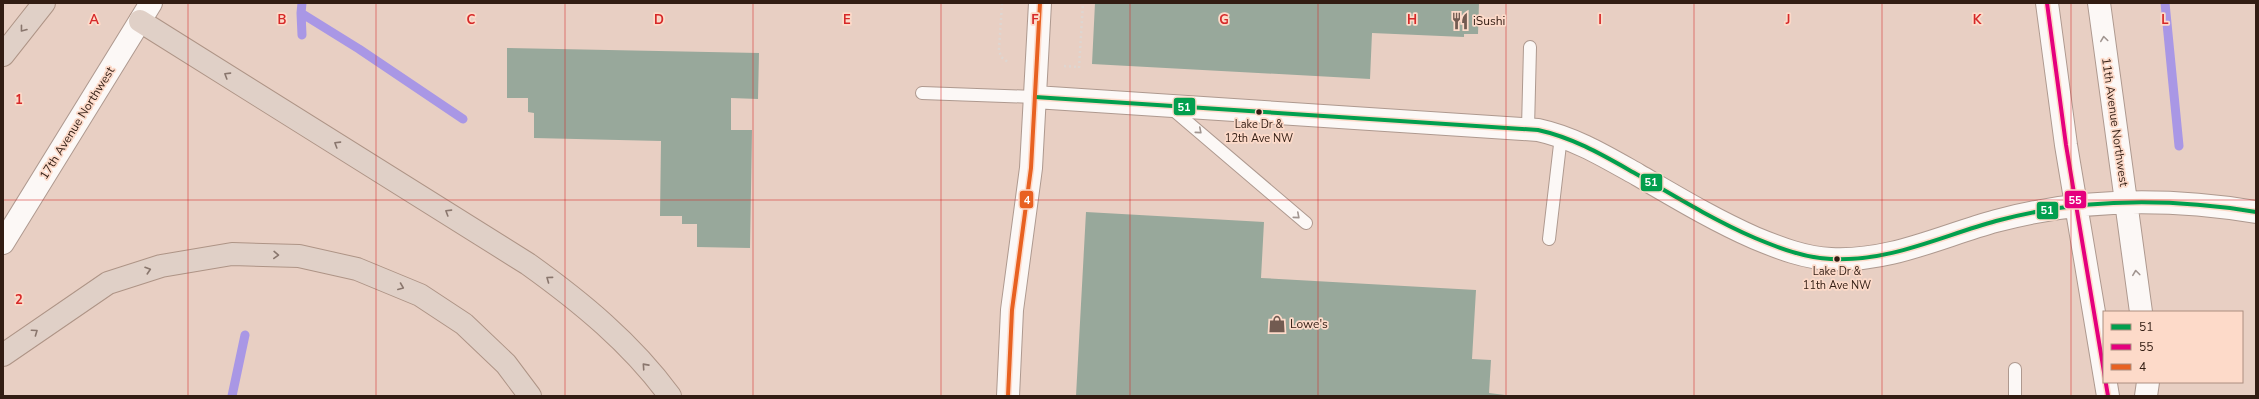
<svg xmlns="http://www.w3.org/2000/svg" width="2259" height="399" font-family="'Nunito Sans',sans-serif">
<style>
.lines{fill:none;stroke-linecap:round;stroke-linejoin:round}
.stream{stroke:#a997e5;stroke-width:9}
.building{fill:#98a89b}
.service-casing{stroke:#ae998f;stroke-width:14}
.minor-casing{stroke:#ae998f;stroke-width:24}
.secondary-casing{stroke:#ae998f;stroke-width:24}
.motorway-casing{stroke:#ae9486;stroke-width:24}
.path{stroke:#ded6d1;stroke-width:2.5;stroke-dasharray:2 3;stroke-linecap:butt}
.service{stroke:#fcf8f6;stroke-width:12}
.minor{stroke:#fcf8f6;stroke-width:22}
.secondary{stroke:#fcf8f6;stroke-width:22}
.motorway{stroke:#e0d0c7;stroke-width:22}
.bus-1-casing{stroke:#fddac9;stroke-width:7}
.bus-2-casing{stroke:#fddac9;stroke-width:7}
.bus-3-casing{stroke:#fddac9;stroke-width:7}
.bus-1{stroke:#029f4e;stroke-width:4}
.bus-2{stroke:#e5007d;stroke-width:4}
.bus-3{stroke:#e86121;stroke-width:4}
.oneway{stroke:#89766d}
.oneway2{stroke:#a19590}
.grid{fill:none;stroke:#d62828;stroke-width:1;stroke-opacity:0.55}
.bus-dot{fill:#321d13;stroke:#fddac9;stroke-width:1.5}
.labels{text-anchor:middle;stroke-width:3.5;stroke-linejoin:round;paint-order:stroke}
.bus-label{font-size:11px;fill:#321d13;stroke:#fddac9}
.poi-label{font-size:12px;fill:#321d13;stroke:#fddac9;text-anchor:start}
.street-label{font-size:12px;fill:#321d13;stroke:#fddac9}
.grid-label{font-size:13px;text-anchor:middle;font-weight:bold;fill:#d62828;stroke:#fddac9;stroke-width:3.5;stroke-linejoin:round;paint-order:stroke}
.line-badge{stroke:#fddac9;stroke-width:1.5}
.badge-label{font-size:11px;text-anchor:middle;font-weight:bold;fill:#fff}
</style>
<rect width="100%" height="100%" fill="#e8cfc3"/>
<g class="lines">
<path class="stream" d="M302,3L301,13L359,49L463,119
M2165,3L2179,146
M301,13L302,35
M232,396L245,335"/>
</g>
<path class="building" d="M1095,3H1479L1478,34H1464V37L1372,33L1370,79L1092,64Z
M507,48L759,53L758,99L731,98V130H752L750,248L697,247V224H682V216H660L661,141L534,138V113L528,112V98H507Z
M1086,212L1264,222L1261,278L1476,290L1472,359L1491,360L1489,393L1513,396H1076Z"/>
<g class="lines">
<g class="service-casing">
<path id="service" d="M922,93L1035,97
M1171,108L1306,223
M1528,128L1530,47
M1549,239L1561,136
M2015,369V396"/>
</g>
<g class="minor-casing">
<path id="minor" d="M2047,3L2066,145L2108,396
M2099,3L2141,312
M1035,97L1538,130C1575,138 1606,157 1638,175C1676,197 1714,220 1755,238C1779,248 1805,258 1831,259C1890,262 1941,236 1996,221C2081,198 2170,198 2256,212
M1008,396L1012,310L1031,168L1040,3
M2146,396L2148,382"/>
</g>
<g class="secondary-casing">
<path id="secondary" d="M3,243L151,3"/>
</g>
<g class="motorway-casing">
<path id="motorway" d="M140,21L528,264C581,302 631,343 670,396
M3,55L44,3
M3,355L108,283L161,266L232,254L299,256L357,269L420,295L464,324L506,364L530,396"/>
</g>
<path class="path" d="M1002,3L999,50L1001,57L1009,63
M1064,66L1079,67
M1079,68L1083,3"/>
<use href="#service" class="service"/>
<use href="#minor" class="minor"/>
<use href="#secondary" class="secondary"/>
<use href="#motorway" class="motorway"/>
<g class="bus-1-casing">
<path id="bus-1" d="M1035,97L1538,130C1575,138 1606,157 1638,175C1676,197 1714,220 1755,238C1779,248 1805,258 1831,259C1890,262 1941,236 1996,221C2081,198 2170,198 2256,212"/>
</g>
<g class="bus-2-casing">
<path id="bus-2" d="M2047,3L2066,145L2108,396"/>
</g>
<g class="bus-3-casing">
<path id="bus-3" d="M1008,396L1012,310L1031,168L1040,3"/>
</g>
<use href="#bus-1" class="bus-1"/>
<use href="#bus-2" class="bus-2"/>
<use href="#bus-3" class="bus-3"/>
</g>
<defs><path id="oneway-chevron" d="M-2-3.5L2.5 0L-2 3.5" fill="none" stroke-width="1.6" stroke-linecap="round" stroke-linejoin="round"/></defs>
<g class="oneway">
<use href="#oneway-chevron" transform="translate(23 29) rotate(128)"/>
<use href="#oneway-chevron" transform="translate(227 75) rotate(-148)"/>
<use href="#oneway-chevron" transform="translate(337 144) rotate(-148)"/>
<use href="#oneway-chevron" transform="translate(448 212) rotate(-148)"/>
<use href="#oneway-chevron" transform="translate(276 255) rotate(2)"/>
<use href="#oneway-chevron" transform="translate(148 270) rotate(-18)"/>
<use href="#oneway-chevron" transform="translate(549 279) rotate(-144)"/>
<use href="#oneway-chevron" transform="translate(401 287) rotate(22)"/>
<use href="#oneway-chevron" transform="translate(35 332) rotate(-35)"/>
<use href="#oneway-chevron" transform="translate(645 366) rotate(-132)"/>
</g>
<g class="oneway2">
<use href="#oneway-chevron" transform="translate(2104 39) rotate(-98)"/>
<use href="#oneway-chevron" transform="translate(1199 131) rotate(41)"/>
<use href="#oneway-chevron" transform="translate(1297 216) rotate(41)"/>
<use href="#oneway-chevron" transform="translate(2136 273) rotate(-97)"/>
</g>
<path class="grid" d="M188,3V396M376,3V396M565,3V396M753,3V396M941,3V396M1130,3V396M1318,3V396M1506,3V396M1694,3V396M1882,3V396M2071,3V396M3,200H2256"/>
<defs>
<g id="restaurant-bare" transform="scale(1.38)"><path d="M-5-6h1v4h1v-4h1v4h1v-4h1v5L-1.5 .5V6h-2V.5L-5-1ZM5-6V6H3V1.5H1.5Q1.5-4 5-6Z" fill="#725b51" stroke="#fddac9" stroke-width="2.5" paint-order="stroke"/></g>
<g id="shop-bare" transform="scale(1.38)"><path d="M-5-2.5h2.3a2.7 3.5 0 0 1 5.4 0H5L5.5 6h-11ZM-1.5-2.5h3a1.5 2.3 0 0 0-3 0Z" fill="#725b51" stroke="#fddac9" stroke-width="2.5" paint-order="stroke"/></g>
</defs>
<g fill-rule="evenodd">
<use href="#restaurant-bare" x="1460" y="21"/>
<use href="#shop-bare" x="1277" y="324"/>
</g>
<g class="bus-dot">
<circle cx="1259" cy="112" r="3.5"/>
<circle cx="1837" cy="259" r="3.5"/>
</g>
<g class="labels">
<g class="bus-label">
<text x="1259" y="128">Lake Dr &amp;<tspan x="1259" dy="14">12th Ave NW</tspan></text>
<text x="1837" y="275">Lake Dr &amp;<tspan x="1837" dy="14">11th Ave NW</tspan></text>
</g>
<g class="poi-label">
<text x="1473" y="25">iSushi</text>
<text x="1290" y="328">Lowe's</text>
</g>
<g class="street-label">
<text transform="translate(2115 122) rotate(82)" y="4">11th Avenue Northwest</text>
<text transform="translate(77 123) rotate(-58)" y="4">17th Avenue Northwest</text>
</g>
</g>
<g class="grid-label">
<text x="94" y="24">A</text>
<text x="282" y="24">B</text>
<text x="471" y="24">C</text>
<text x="659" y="24">D</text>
<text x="847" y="24">E</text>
<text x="1035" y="24">F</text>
<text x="1224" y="24">G</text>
<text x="1412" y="24">H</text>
<text x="1600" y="24">I</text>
<text x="1788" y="24">J</text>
<text x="1977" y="24">K</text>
<text x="2165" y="24">L</text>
<text x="19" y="104">1</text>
<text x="19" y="304">2</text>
</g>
<g class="line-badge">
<rect x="1173" y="97" width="23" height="19" rx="4" fill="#029f4e"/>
<rect x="1640" y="173" width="23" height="19" rx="4" fill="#029f4e"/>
<rect x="1019" y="190" width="15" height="19" rx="4" fill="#e86121"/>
<rect x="2064" y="190" width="23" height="19" rx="4" fill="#e5007d"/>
<rect x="2036" y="201" width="23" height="19" rx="4" fill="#029f4e"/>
</g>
<g class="badge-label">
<text x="1184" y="111">51</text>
<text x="1651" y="186">51</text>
<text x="1027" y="204">4</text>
<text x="2075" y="204">55</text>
<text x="2047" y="214">51</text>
</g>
<rect width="2259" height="399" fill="none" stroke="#321d13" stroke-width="8"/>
<rect x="2103" y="311" width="140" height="72" fill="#fddac9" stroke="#ac8e80"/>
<rect x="2111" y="324" width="20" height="6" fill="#029f4e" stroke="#ac8e80"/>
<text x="2139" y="331" font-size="12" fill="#321d13">51</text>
<rect x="2111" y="344" width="20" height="6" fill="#e5007d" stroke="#ac8e80"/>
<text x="2139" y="351" font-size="12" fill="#321d13">55</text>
<rect x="2111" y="364" width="20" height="6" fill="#e86121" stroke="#ac8e80"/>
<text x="2139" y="371" font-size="12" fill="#321d13">4</text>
</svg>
